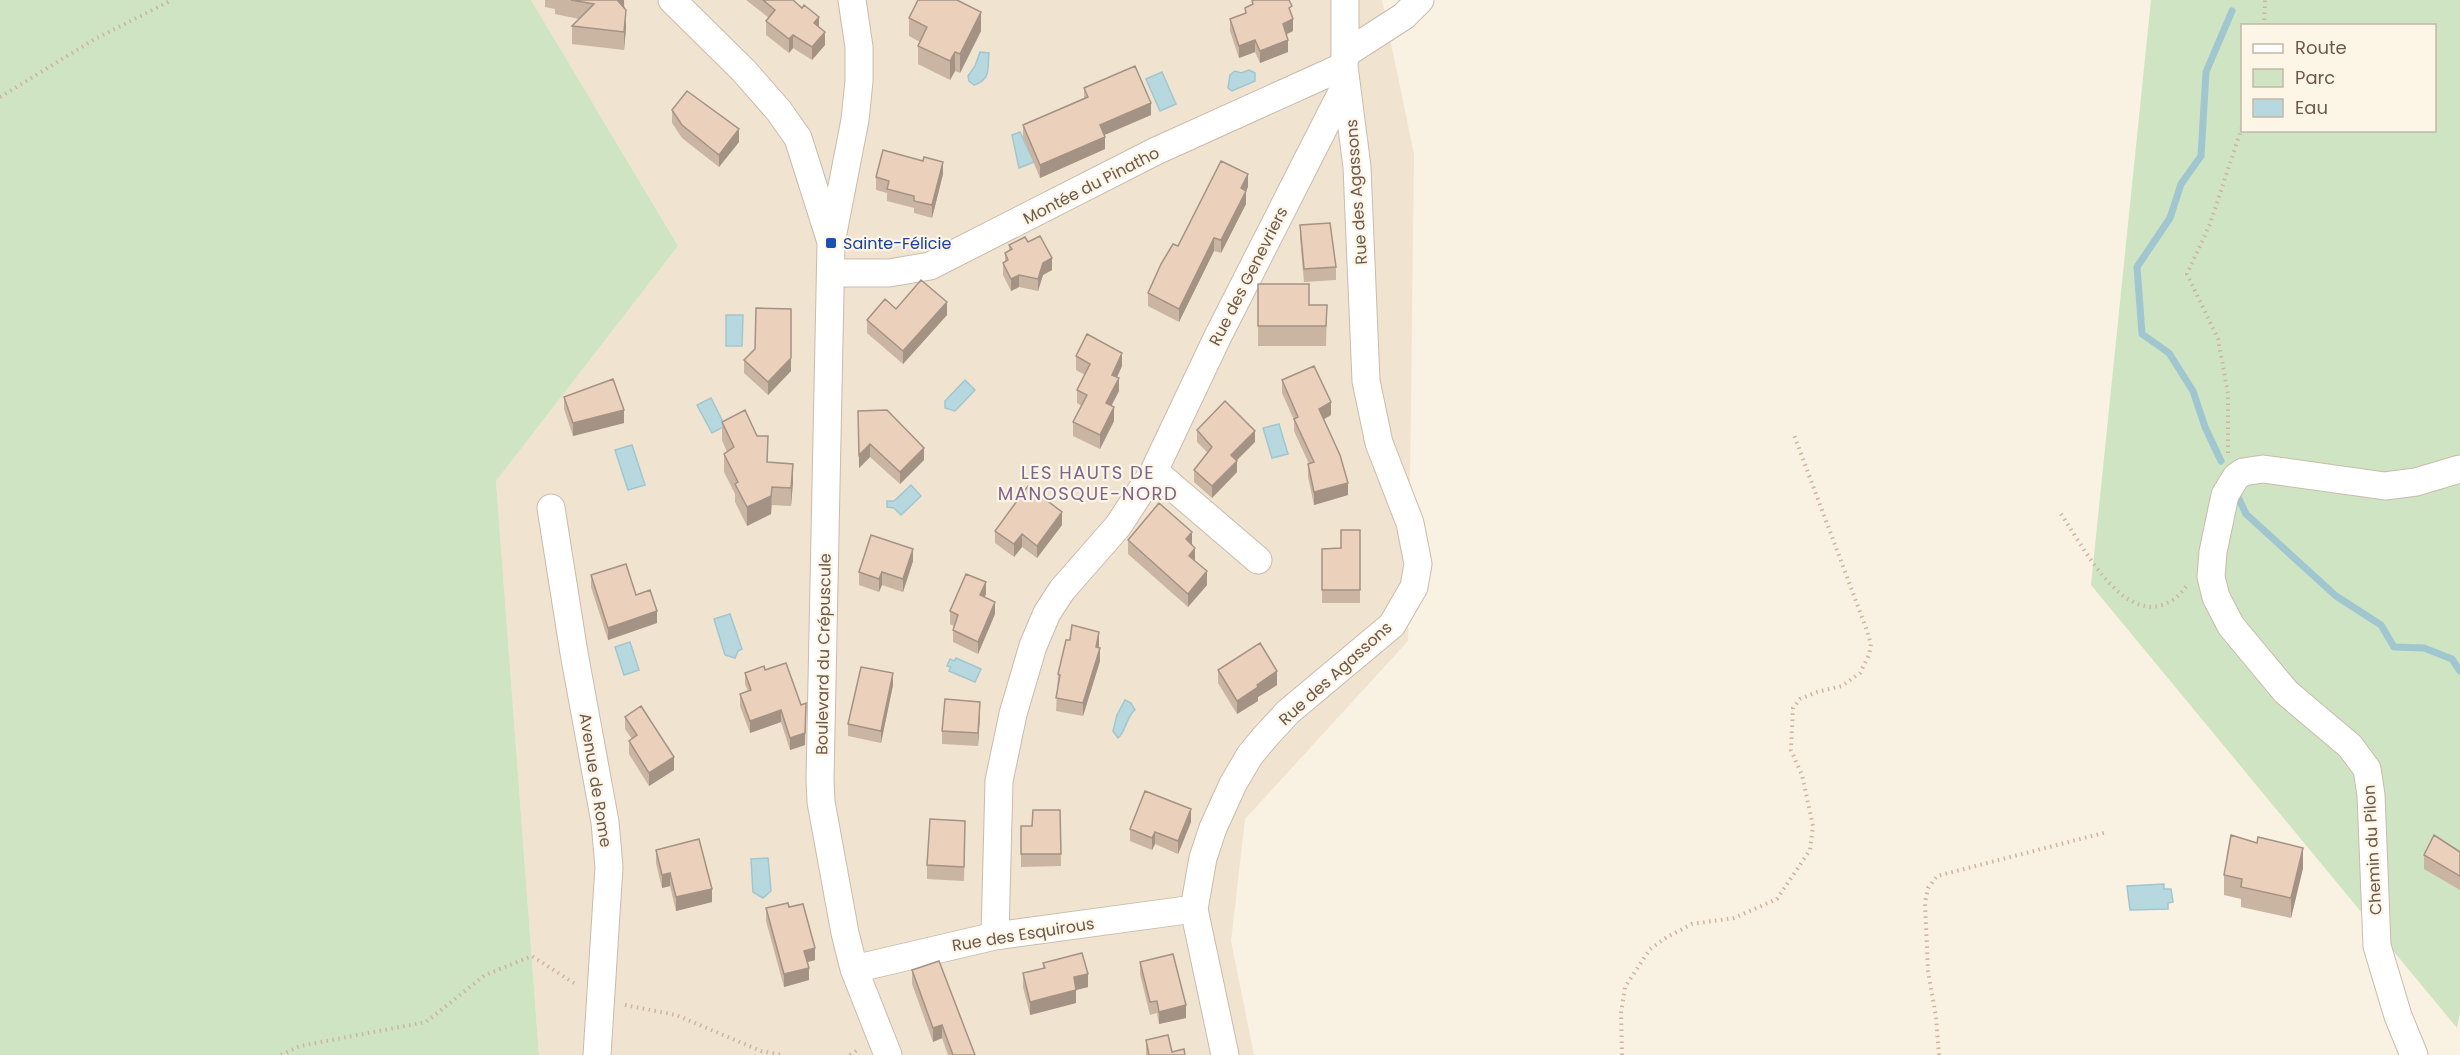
<svg xmlns="http://www.w3.org/2000/svg" width="2460" height="1055" font-family="Poppins,sans-serif">
<style>
.residential{fill:#f0e3d0}
.green{fill:#cee4c2;fill-rule:evenodd}
.water{fill:#b8d8e0;stroke:#a0c6d0;stroke-width:1.5}
.lines{fill:none;stroke-linecap:round;stroke-linejoin:round}
.stream{stroke:#a0c6d0;stroke-width:7}
.minor-casing{stroke:#cabbac;stroke-width:29}
.path{stroke:#cfb4a0;stroke-width:4;stroke-dasharray:1.5 4.5;stroke-linecap:butt}
.minor{stroke:#fff;stroke-width:27}
.wall{fill:#cab4a2}
.shaded-wall{fill:#a49284}
.building{fill:#ebd1bc;stroke:#a49284;stroke-width:1.5}
.transit-dot{fill:#1a4fb4;stroke:#fdf5e6;stroke-width:2}
.labels{text-anchor:middle;stroke-width:4.5;stroke-linejoin:round;paint-order:stroke}
.street-label{font-size:16px;fill:#6d594b;stroke:#fdf5e6}
.transit-label{font-size:16px;fill:#164399;stroke:#fdf5e6;text-anchor:start}
.neighbourhood-label{font-size:18px;letter-spacing:1.5px;fill:#7e638a;stroke:#fdf5e6}
</style>
<rect width="100%" height="100%" fill="#f9f1e1"/>
<path class="residential" d="M531,0H1382L1414,154L1408,641L1245,819L1231,941L1254,1055H539L496,481L678,246Z"/>
<path class="green" d="M0,0H531L678,246L496,481L539,1055H0Z
M2151,0H2460V1013L2457,1028L2091,585ZM2242,26H2434V130H2242Z"/>
<path class="water" d="M980,52L989,53C987,68 992,79 974,85L969,81L968,76L975,66Z
M1249,70L1255,73V81L1232,91L1228,88L1230,75L1235,71L1241,73Z
M1162,72L1176,104L1160,111L1146,79Z
M1020,132L1034,162L1019,168L1012,135Z
M726,315H743L742,346H726Z
M965,380L975,390L955,411L945,408V401Z
M711,398L725,426L712,433L697,405Z
M1279,424L1288,454L1272,458L1263,428Z
M632,445L645,485L628,490L615,450Z
M911,485L921,496L901,515L894,508L887,507V501H894Z
M730,614L742,649L738,651L735,658L725,655L714,619Z
M630,642L639,670L624,675L615,647Z
M956,658L981,669L975,682L949,671L951,667L947,666L950,659L954,661Z
M1125,700L1131,703L1135,710C1126,717 1126,732 1118,738L1113,731L1117,715Z
M768,858L771,891L763,898L753,892L751,859Z
M2164,884V889H2171L2173,902L2168,903V909L2130,910L2127,886Z"/>
<g class="lines">
<path class="stream" d="M2221,461L2205,427L2193,391L2169,353L2142,334L2137,267L2170,218L2181,184L2201,156L2206,72L2232,11
M2239,499L2246,514L2336,596L2381,625L2394,647L2424,648L2452,659L2460,671"/>
<g class="minor-casing">
<path id="minor" d="M672,0L744,71L779,111L798,138L831,242
M852,0L859,47V81L855,120L831,243L820,779L821,802L845,933L854,969L888,1055
M1345,54V0
M831,273H889L930,266L1156,151L1344,66
M1154,471L1258,560
M551,508L574,653L605,822L609,867L597,1055
M995,936L999,781L1013,714L1033,646L1047,613L1062,590L1118,526L1154,471L1218,336L1346,84
M854,969L995,936L1194,909
M1225,1055L1194,909L1203,858L1213,828L1233,784L1250,755L1265,737L1288,712L1392,625L1414,587L1418,564L1410,523L1379,443L1366,381L1357,167L1344,66L1345,54L1404,16L1420,0
M2414,1055L2398,1016L2377,946L2371,795L2367,769L2350,746L2286,692L2231,626L2216,597L2211,577L2213,552L2225,495L2236,477L2243,472L2263,469L2385,486L2416,482L2460,469"/>
</g>
<path class="path" d="M2264,26L2265,0
M0,97L95,39L172,0
M2228,453V394L2218,339L2187,274L2210,224L2242,127
M2061,514C2081,543 2119,619 2162,605C2174,601 2181,594 2187,585
M625,1005L676,1015L761,1051L783,1055
M281,1055L300,1046L426,1022L485,975L532,956L577,985
M850,1055L859,1049
M1622,1055L1621,1013L1625,987L1650,949L1667,937L1692,924L1734,918L1777,899L1810,850L1813,826L1802,775L1791,750L1793,708L1800,699L1817,692L1842,686L1860,673L1869,655L1871,644L1866,628L1794,435
M1939,1055L1936,1017L1928,971L1925,903L1928,888L1937,876L2107,832"/>
<use href="#minor" class="minor"/>
</g>
<path class="wall" d="M545,0H624L626,28L624,50L572,44V26L579,19L555,14V9L545,7Z
M746,0H793L819,27L825,45L812,60L793,48L789,53L766,35V21L769,18Z
M1252,1L1292,15L1293,31L1286,34L1288,52L1260,63L1255,52L1239,58L1230,31V19L1245,14V8L1252,5Z
M909,18L981,31L960,73L955,71L950,80L918,64V46L920,42L909,36Z
M1084,88L1151,115L1104,135L1105,149L1040,178L1023,137V125L1084,98Z
M672,110L739,142L719,167L682,138L672,123Z
M943,174L932,218L914,213V208L887,201V193L876,190V177Z
M1248,187L1246,191V204L1221,253L1214,251L1179,322L1148,306V293L1178,246Z
M1300,225L1336,267V280L1304,282L1300,238Z
M1028,242L1052,270L1043,275L1038,291L1019,287L1011,291L1003,275V263L1005,262V253L1009,250V245Z
M1258,284L1309,305H1327L1326,346H1258Z
M896,309L947,315L903,364L867,333V320Z
M1076,356L1122,366L1117,377L1119,391L1111,406L1114,421L1100,449L1073,436V422L1082,406L1077,403V390L1085,375L1076,370Z
M744,360L791,371L768,395L744,373Z
M1282,380L1331,415L1324,419L1348,495L1314,505L1308,477V464H1309L1294,431V420L1282,393Z
M564,397L624,423L573,436L564,409Z
M858,411L924,460L900,484L870,457L859,468Z
M722,422L757,436L768,455V462L793,482L791,506L772,505L771,514L747,526L735,502V494L724,472V454L727,452L722,440Z
M1197,430L1255,442L1237,460V472L1212,498L1194,482V470L1208,453L1197,442Z
M1062,525L1037,558L1022,547L1014,557L995,543V531Z
M1360,530V603H1322V549L1341,548Z
M1128,540L1192,544L1195,561L1207,585L1188,607L1128,554Z
M913,561L903,592L882,585L879,592L859,585V572Z
M591,575L636,595L657,623L608,640L591,587Z
M986,594L984,597L995,614L978,654L953,642V630L954,626L950,624V611Z
M1099,645L1100,661L1083,716L1056,711L1058,674Z
M765,670L805,745L790,750L781,722L750,733L740,706V694L748,691L745,684V673Z
M1218,670L1277,685L1258,697V701L1237,714L1218,683Z
M893,685L881,743L848,736V724Z
M980,715L978,746L942,744V731Z
M625,717L674,770L649,786L629,754V741L632,739L625,729Z
M1060,810L1061,866L1021,867V826H1032Z
M1191,822L1178,854L1155,844L1152,850L1130,841V829Z
M965,834L964,881L927,879V865Z
M656,850L712,902L676,911L670,886L662,888L656,863Z
M2460,852V890L2424,869V855Z
M2303,868L2291,918L2241,907V899L2224,895V875Z
M789,907L815,960L807,962L809,980L784,987L766,921V908Z
M1140,962L1186,1018L1159,1024L1157,1013L1150,1015L1140,974Z
M1043,963L1088,987L1076,990V1003L1030,1015L1023,987V973L1043,968Z
M912,970L975,1055H948L942,1038L933,1042L912,984Z
M1146,1040L1172,1052L1185,1055H1146Z"/>
<path class="shaded-wall" d="M619,0H624V13L618,1Z
M626,10V28L624,50V32Z
M981,12V31L960,73V54Z
M819,17V30L814,23Z
M1293,19V31L1283,36V24Z
M825,32V45L812,60V47Z
M793,35V48L789,53V39Z
M1255,40V52L1239,58V46Z
M1288,40V52L1260,63V51Z
M955,52V71L950,80V61Z
M1151,103V115L1100,137V125Z
M739,129V142L719,167V155Z
M1105,137V149L1040,178V165Z
M943,162V174L932,218V205Z
M1248,174V187L1241,201V188Z
M1246,191V204L1221,253V240Z
M1214,238V251L1179,322V309Z
M1052,258V270L1043,275L1038,291V279L1043,263Z
M1019,275V287L1011,291V279Z
M947,302V315L903,364V351Z
M1122,353V366L1112,388V375Z
M791,358V371L768,395V382Z
M1119,378V391L1106,416V403Z
M1331,402V415L1319,422V409Z
M1114,407V421L1100,449V435Z
M624,410V423L573,436V423Z
M1255,431V442L1231,466V455Z
M870,444V457L859,468V455Z
M924,448V460L900,484V472Z
M1237,461V472L1212,498V486Z
M793,464V482L791,506V488Z
M1348,483V495L1314,505V492Z
M772,487L771,514L747,526V507Z
M1062,512V525L1037,558V546Z
M1192,532V545L1186,539Z
M1022,534V547L1014,557V544Z
M1195,548V561L1189,556Z
M913,549V561L903,592V579Z
M1207,571V585L1188,607V594Z
M882,572V585L879,592V579Z
M986,582V594L980,608V595Z
M995,602V614L978,654V642Z
M657,611V623L608,640V628Z
M1099,632V645L1096,659L1100,648V661L1083,716V703Z
M1277,671V685L1258,697V701L1237,714V701L1257,685Z
M893,673V685L881,743V731Z
M980,702V715L978,746V733Z
M806,703L805,745L790,750V738Z
M781,710V722L750,733V721Z
M674,757V770L649,786V773Z
M1191,809V822L1178,854V841Z
M1155,832V844L1152,850V838Z
M2303,848V868L2291,918V898Z
M670,873V886L662,888V875Z
M712,889V902L676,911V897Z
M815,948V960L804,963V951Z
M809,968V980L784,987V974Z
M1088,974V987L1076,990V1003L1030,1015V1002L1074,977Z
M1186,1005V1018L1159,1024V1012Z
M942,1025V1038L933,1042V1028Z"/>
<path class="building" d="M571,0H619L618,1L626,10L624,32L572,26L594,4Z
M763,0H793L802,8L804,5L819,17L814,23L825,32L812,47L793,35L789,39L766,21L775,10Z
M918,0H957L981,12L960,54L955,52L950,61L918,46L927,27L909,18Z
M1254,0H1289L1292,6L1289,8L1293,19L1283,24L1288,40L1260,51L1255,40L1239,46L1230,19L1246,13L1245,8L1253,4L1252,1Z
M1135,66L1151,103L1100,125L1105,137L1040,165L1023,125L1088,97L1084,88Z
M687,91L739,129L719,155L682,125L672,110Z
M883,150L923,161L924,157L943,162L932,205L914,201V196L887,189L889,181L876,177Z
M1221,161L1248,174L1241,188L1246,191L1221,240L1214,238L1179,309L1148,293L1161,264L1173,244L1178,246Z
M1330,223L1336,267L1304,269L1300,225Z
M1040,236L1052,258L1043,263L1038,279L1019,275L1011,279L1003,263L1008,260L1005,253L1012,249L1009,245L1025,237L1028,242Z
M921,280L947,302L903,351L867,320L885,299L896,309Z
M1258,284H1309V305H1327L1326,326H1258Z
M756,308L791,309V358L768,382L744,360L755,349Z
M1087,334L1122,353L1112,375L1119,378L1106,403L1114,407L1100,435L1073,422L1087,395L1077,390L1090,364L1076,356Z
M1314,366L1331,402L1319,409L1340,455L1348,483L1314,492L1308,464L1314,462L1294,419L1298,417L1282,380Z
M613,379L624,410L573,423L564,397Z
M1225,401L1255,431L1231,455L1237,461L1212,486L1194,470L1212,447L1197,430Z
M745,410L757,436H768L767,462L793,464L791,488L772,487L771,496L747,507L735,484L738,482L724,454L734,447L722,422Z
M887,410L924,448L900,472L870,444L859,455L858,411Z
M1028,486L1062,512L1037,546L1022,534L1014,544L995,531Z
M1159,503L1192,532L1186,539L1195,548L1189,556L1207,571L1188,594L1128,540Z
M1341,530H1360V590H1322V549L1341,548Z
M871,535L913,549L903,579L882,572L879,579L859,572Z
M626,564L636,595L650,590L657,611L608,628L591,575Z
M966,574L986,582L980,595L995,602L978,642L953,630L958,615L950,611Z
M1072,625L1099,632L1096,647L1100,648L1083,703L1056,698L1060,675L1058,674L1066,640H1070Z
M1260,643L1277,671L1257,685L1258,687L1237,701L1218,670Z
M786,663L801,705L806,703L805,733L790,738L781,710L750,721L740,694L751,690L745,673L764,666L765,670Z
M861,667L893,673L881,731L848,724Z
M945,699L980,702L978,733L942,731Z
M641,706L674,757L649,773L629,741L637,735L625,717Z
M1145,791L1191,809L1178,841L1155,832L1152,838L1130,829Z
M1033,810H1060L1061,854H1021V826H1032Z
M930,819L965,821L964,867L927,865Z
M2231,835L2257,843L2258,837L2303,848L2291,898L2241,887L2242,879L2224,875Z
M2434,835L2460,852V876L2424,855Z
M699,839L712,889L676,897L670,873L662,875L656,850Z
M788,903L789,907L803,904L815,948L804,951L809,968L784,974L766,908Z
M1082,953L1088,974L1074,977L1076,990L1030,1002L1023,973L1045,968L1043,963Z
M1173,954L1186,1005L1159,1012L1157,1001L1150,1002L1140,962Z
M939,961L975,1055H953L942,1025L933,1028L912,970Z
M1168,1035L1172,1052L1184,1049L1185,1055H1149L1146,1040Z"/>
<rect class="transit-dot" x="825" y="237" width="12" height="12" rx="3"/>
<g class="labels">
<g class="street-label">
<text transform="translate(1091 185) rotate(-27)" y="6">Montée du Pinatho</text>
<text transform="translate(1356 192) rotate(-94)" y="6">Rue des Agassons</text>
<text transform="translate(1248 276) rotate(-63)" y="6">Rue des Genevriers</text>
<text transform="translate(823 654) rotate(-89)" y="6">Boulevard du Crépuscule</text>
<text transform="translate(1335 673) rotate(-42)" y="6">Rue des Agassons</text>
<text transform="translate(596 780) rotate(81)" y="6">Avenue de Rome</text>
<text transform="translate(2372 850) rotate(-93)" y="6">Chemin du Pilon</text>
<text transform="translate(1023 934) rotate(-9)" y="6">Rue des Esquirous</text>
</g>
<g class="transit-label">
<text x="843" y="249">Sainte-Félicie</text>
</g>
<g class="neighbourhood-label">
<text x="1088" y="479">LES HAUTS DE<tspan x="1088" dy="21">MANOSQUE-NORD</tspan></text>
</g>
</g>
<rect x="2241" y="24" width="195" height="108" fill="#fdf5e6" stroke="#c3b7a8" stroke-width="1.5"/>
<rect x="2253" y="44" width="30" height="9" fill="#ffffff" stroke="#c3b7a8" stroke-width="1.5"/>
<text x="2295" y="54" font-size="18" fill="#6d594b">Route</text>
<rect x="2253" y="69" width="30" height="18" fill="#cee4c2" stroke="#c3b7a8" stroke-width="1.5"/>
<text x="2295" y="84" font-size="18" fill="#6d594b">Parc</text>
<rect x="2253" y="99" width="30" height="18" fill="#b8d8e0" stroke="#c3b7a8" stroke-width="1.5"/>
<text x="2295" y="114" font-size="18" fill="#6d594b">Eau</text>
</svg>
